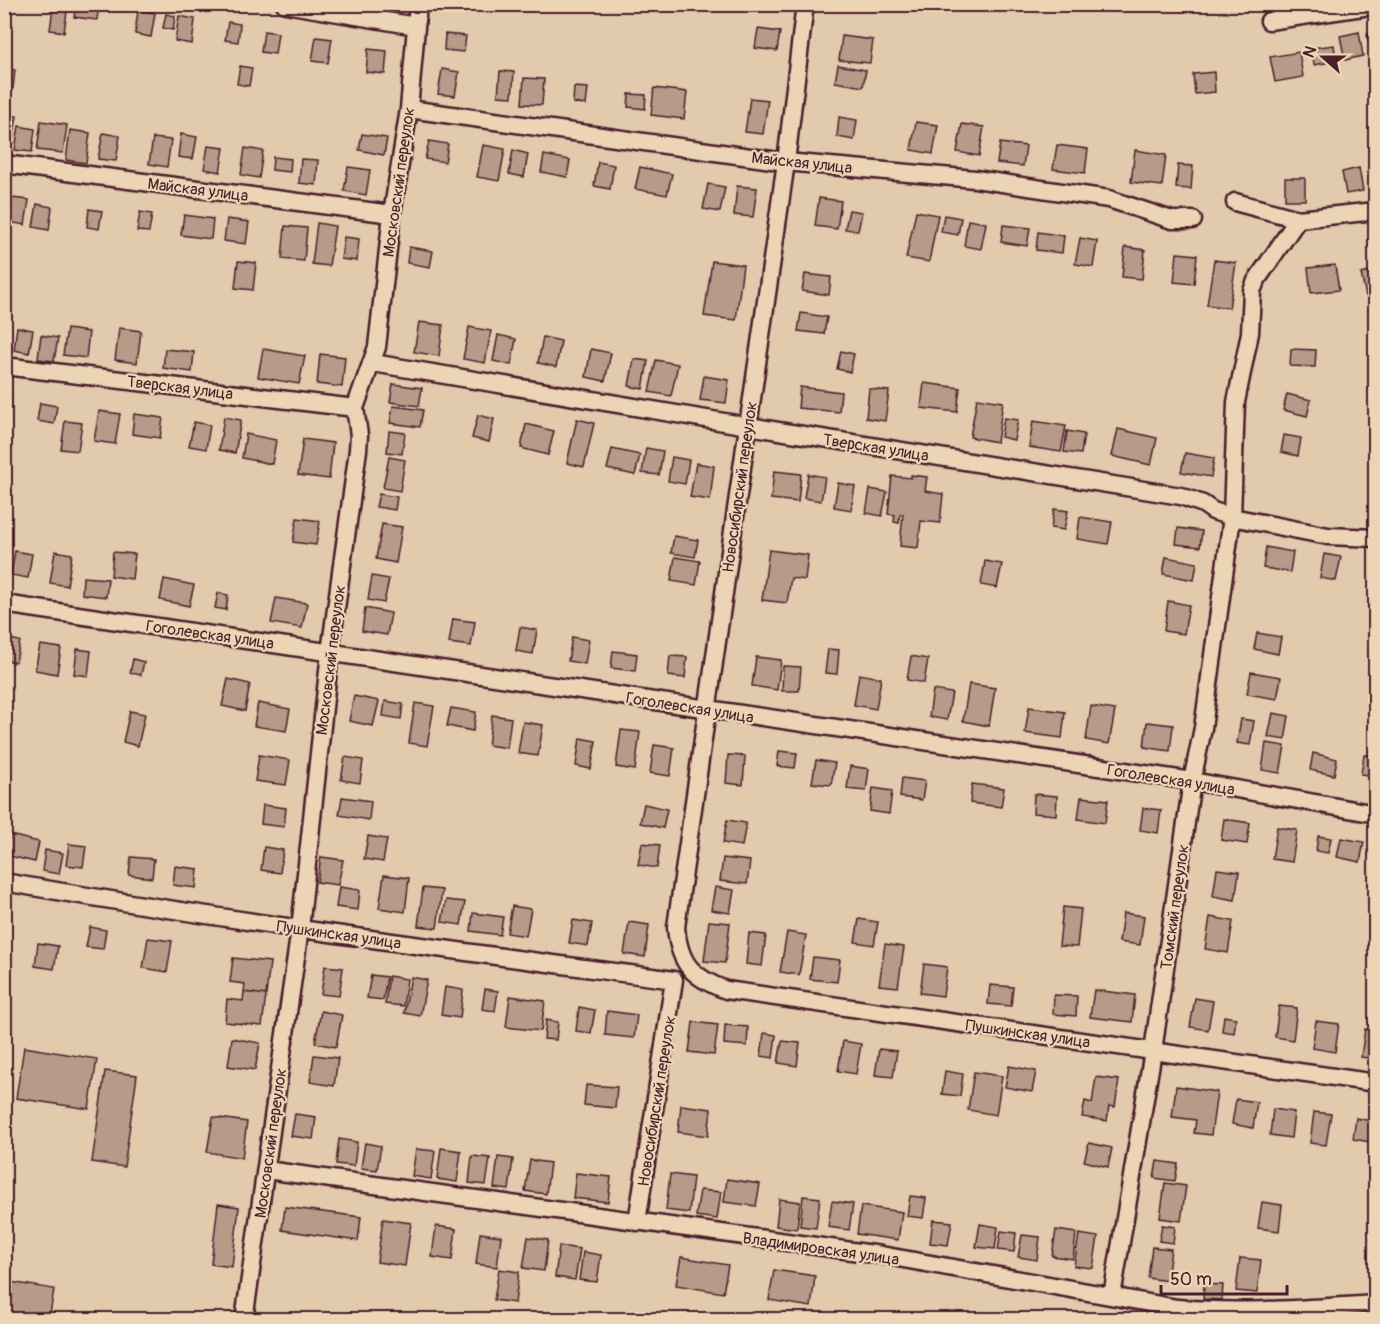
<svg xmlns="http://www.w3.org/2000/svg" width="1380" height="1324" font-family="Pangolin,sans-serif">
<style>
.building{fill:#b89a88;stroke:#4a1f2b;stroke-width:1.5}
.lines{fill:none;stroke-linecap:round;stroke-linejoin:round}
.minor-casing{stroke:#4a1f2b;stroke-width:21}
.minor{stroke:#ecd5b5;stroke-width:16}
.labels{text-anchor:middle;stroke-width:4.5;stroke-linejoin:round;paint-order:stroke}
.street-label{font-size:16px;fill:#4a1f2b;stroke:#ecd5b5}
</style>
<rect width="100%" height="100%" fill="#e2caad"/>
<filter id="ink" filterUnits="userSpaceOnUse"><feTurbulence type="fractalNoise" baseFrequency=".0167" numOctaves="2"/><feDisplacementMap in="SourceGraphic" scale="12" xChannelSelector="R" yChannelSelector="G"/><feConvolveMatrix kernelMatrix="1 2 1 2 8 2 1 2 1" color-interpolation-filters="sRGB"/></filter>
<g filter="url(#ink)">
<path class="building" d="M76,4H99L97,20L74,17Z
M1272,4H1288L1289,8L1273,11Z
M53,8L67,11L64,32L50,30Z
M138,10L155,13L151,37L135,34Z
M166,14L175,16L173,30L163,28Z
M179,16L195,19L192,44L175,41Z
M228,22L240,24L238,42L225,40Z
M758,29L780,32L777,51L755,48Z
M264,31L278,33L275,54L261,52Z
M1359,32L1363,56L1345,60L1340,36Z
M1376,33V59L1372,60L1367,34Z
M445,34L466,36L464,52L444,50Z
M842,36L873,40L870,63L839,60Z
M316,37L332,39L328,63L312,61Z
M1334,45L1336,61L1314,65L1312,48Z
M368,49L387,51L385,74L366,72Z
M1299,52L1303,77L1275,82L1270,57Z
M838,65L866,70L863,87L835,82Z
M240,66L252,68L249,86L237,84Z
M4,68L15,70L13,88L4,86Z
M442,69L459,72L455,96L438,94Z
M500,71L514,72L512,97L498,96Z
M1214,72L1215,92L1195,94L1193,74Z
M524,78L544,79L542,105L522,104Z
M574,87L588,88L586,105L573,103Z
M654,88L687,92L684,119L651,115Z
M629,94L646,95L645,109L628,107Z
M750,98L768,100L763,134L745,132Z
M4,114L17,116L10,155L4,154Z
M839,117L857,120L854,140L837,137Z
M41,121L67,125L63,153L37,150Z
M916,122L938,125L933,154L911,150Z
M962,124L984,127L979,156L957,152Z
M19,126L35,129L32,152L15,150Z
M70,130L90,133L86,163L66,160Z
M103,133L120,136L116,161L98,159Z
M181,134L197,137L193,159L178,157Z
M362,134L387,138L384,155L359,150Z
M153,138L171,140L167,167L149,164Z
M429,141L448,144L445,162L425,159Z
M1000,143L1026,146L1023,166L997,163Z
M483,145L505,149L499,181L477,177Z
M1057,145L1088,149L1085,173L1053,169Z
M208,146L224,148L220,172L204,169Z
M245,148L263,151L259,178L241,175Z
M513,150L528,154L524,177L509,174Z
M1135,150L1166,155L1162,186L1131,182Z
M544,155L570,160L567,177L541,172Z
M273,157L291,159L290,172L272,170Z
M301,159L318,160L316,185L299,183Z
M598,162L614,165L610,189L594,186Z
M1178,165L1193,166L1191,189L1176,188Z
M348,167L370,170L366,195L344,191Z
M640,167L672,174L667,195L635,189Z
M1359,168L1363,191L1346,194L1342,172Z
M1285,178H1305V200H1285Z
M708,184L725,187L720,212L703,209Z
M737,186L757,188L753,217L734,215Z
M12,198L29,200L25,225L8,222Z
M819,198L841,201L837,229L815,226Z
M37,204L52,207L49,230L33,227Z
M89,209L102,211L99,229L87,227Z
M849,210L862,212L858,231L845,229Z
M916,211L938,215L929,262L906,258Z
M140,212L152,214L149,232L137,231Z
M184,215L213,219L211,239L181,235Z
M944,215L961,218L958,235L941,232Z
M227,219L249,222L246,244L224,241Z
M968,220L986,223L981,249L964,246Z
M317,223L335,226L329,266L312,264Z
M1003,225L1030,228L1027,246L1001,242Z
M285,226L307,228L304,261L282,259Z
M1038,232L1064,236L1062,253L1036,250Z
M344,237L359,239L357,261L341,259Z
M1080,238L1097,241L1093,267L1075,264Z
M409,247L433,251L430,267L407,263Z
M1125,247L1145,250L1142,279L1122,277Z
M1177,253L1197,255L1194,284L1174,282Z
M1214,260L1236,263L1229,308L1207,305Z
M238,261L256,263L253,290L235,288Z
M712,261L743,265L736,320L704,316Z
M1335,265L1339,290L1311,293L1308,268Z
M1376,270V293L1366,296L1361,274Z
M805,274L831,277L829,295L802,291Z
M801,313L827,317L824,334L798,331Z
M419,322L443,325L439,356L414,352Z
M17,327L33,330L29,353L14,350Z
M469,327L491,331L485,363L463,359Z
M119,328L141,331L137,363L115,360Z
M67,329L89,332L86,358L63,355Z
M41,335L58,338L54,361L38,359Z
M498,335L516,339L511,365L493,361Z
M543,337L561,341L556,367L538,363Z
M165,349L194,352L192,372L163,368Z
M263,349L305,356L299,384L258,377Z
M591,349L611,353L605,381L586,377Z
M1291,349L1316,350L1315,367L1290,366Z
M841,351L854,354L850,372L837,369Z
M320,354L345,357L342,387L317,384Z
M634,359L648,361L643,389L629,386Z
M656,360L678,364L671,396L649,392Z
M704,376L729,380L726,403L700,400Z
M924,383L960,388L957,412L921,408Z
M393,384L422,388L419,406L390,402Z
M800,387L841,392L839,412L798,408Z
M869,389L889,391L885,421L866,418Z
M1287,394L1311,400L1307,416L1283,410Z
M4,395L11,397L6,426H4Z
M977,398L1003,402L997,442L970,437Z
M40,403L57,406L54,424L37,421Z
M393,406L423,410L420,427L390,423Z
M99,411L120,414L115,444L94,441Z
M134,414L163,418L160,438L132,434Z
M478,415L494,419L489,442L472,438Z
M224,417L241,420L235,453L219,450Z
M1004,418L1018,420L1014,440L1001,437Z
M577,419L594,423L584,467L567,463Z
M65,421L82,423L78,451L61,449Z
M1033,421L1066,426L1061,452L1029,447Z
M194,422L210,425L206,449L189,446Z
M526,424L554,431L548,455L521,448Z
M1118,429L1157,438L1151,465L1112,456Z
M389,431L405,433L402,454L387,452Z
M1067,431L1084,434L1081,454L1064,452Z
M246,434L276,440L272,464L242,458Z
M1284,435L1301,438L1298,456L1281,452Z
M303,439L333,443L329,479L298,475Z
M646,448L663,451L659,475L642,473Z
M612,449L640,455L635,475L607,469Z
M1185,453L1214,458L1211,477L1181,472Z
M389,457L405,460L400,491L383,488Z
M672,457L689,460L685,484L668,481Z
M696,463L714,466L710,500L690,497Z
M774,471L801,474L798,502L771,499Z
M808,474L825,477L821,501L804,498Z
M911,475L927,477L925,491L943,494L940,523L921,521L918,548L900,546L903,514H900L899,523L894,522L895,515L888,514L892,476L911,478Z
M838,483L855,486L851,510L834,507Z
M870,489L887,492L882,516L866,513Z
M379,494L397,497L395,510L376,507Z
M1054,509L1068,511L1064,530L1051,528Z
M1080,517L1112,522L1108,544L1077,539Z
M297,518L320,521L316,545L293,542Z
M382,524L402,527L396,563L376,559Z
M1178,528L1202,531L1200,547L1176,544Z
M674,536L698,540L695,557L671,553Z
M1266,547L1293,552L1290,572L1263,568Z
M4,549L9,550L6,571L4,570Z
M769,550L808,555L805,580L791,578L787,603L762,600Z
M15,551L32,554L28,578L11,575Z
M55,551L72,554L67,586L50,583Z
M113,552L135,554L132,579L111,576Z
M1324,554L1341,557L1336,581L1320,578Z
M675,557L700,561L696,585L671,581Z
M1166,557L1197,563L1194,580L1163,574Z
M985,561L1002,564L997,588L981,585Z
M372,576L389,579L384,603L368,600Z
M83,577L108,579L106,597L82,594Z
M164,579L194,585L189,606L160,600Z
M218,593L228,595L226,610L215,608Z
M276,598L307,603L302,628L271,623Z
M1168,601L1189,605L1184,634L1164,631Z
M365,608L391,613L387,635L362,631Z
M453,619L475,622L471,646L449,643Z
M520,627L537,630L533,654L516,651Z
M1257,633L1281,637L1278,654L1254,649Z
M572,637L589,640L585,664L568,661Z
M4,638L20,641L16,662L4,660Z
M40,645L61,648L57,674L35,670Z
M77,649L91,651L88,676L74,674Z
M828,649L839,650L837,674L825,673Z
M613,651L637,654L635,671L611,668Z
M670,656L687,657L685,678L668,676Z
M911,656L928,659L924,683L907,680Z
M756,657L781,660L777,690L752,686Z
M133,659L144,662L141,675L130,673Z
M783,666L801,667L799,691H782Z
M1251,672L1281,677L1277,699L1247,694Z
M859,674L881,678L876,709L854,705Z
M228,679L250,684L245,711L222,706Z
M969,684L995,688L989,726L963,721Z
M933,690L952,693L947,720L929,717Z
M354,696L379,701L373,726L349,721Z
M385,701L403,704L401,719L383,716Z
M258,703L290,709L286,731L254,726Z
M415,703L434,706L427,746L409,743Z
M1091,706L1115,710L1109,744L1086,740Z
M1029,707L1065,712L1062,738L1025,733Z
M451,708L476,712L473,731L447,726Z
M130,711L145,714L138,746L123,742Z
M1273,713L1289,716L1285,740L1268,737Z
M492,715L511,718L507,748L488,745Z
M1241,719L1254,721L1250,745L1237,743Z
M523,722L543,725L538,756L518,753Z
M1147,722L1173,725L1170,751L1144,747Z
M621,730L640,732L635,770L616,767Z
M580,738L596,741L591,769L576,766Z
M1266,743L1285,746L1280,773L1262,770Z
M654,745L674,748L670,776L650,773Z
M779,751L797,753L795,768L777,766Z
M1313,753L1337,759L1334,775L1310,770Z
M259,755L290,760L286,785L255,781Z
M728,755L745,756L743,785L726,783Z
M1364,755L1376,756V776L1361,774Z
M345,757L363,760L360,783L341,780Z
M816,760L835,763L831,785L812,783Z
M850,766L869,769L866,791L847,789Z
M902,778L925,781L922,800L900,797Z
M972,784L1004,788L1001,807L970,803Z
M873,788L892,791L889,814L870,811Z
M1034,794L1057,796L1056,815L1033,813Z
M342,797L371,801L369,820L339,815Z
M1081,797L1108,800L1105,823L1078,819Z
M644,804L667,809L663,828L640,823Z
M263,805L286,808L284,827L261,824Z
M1143,808L1161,810L1158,833L1140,830Z
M1224,819L1250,823L1247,844L1221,840Z
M727,820L746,823L742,846L723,843Z
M1277,827L1297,830L1292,862L1272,859Z
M10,835L39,842L35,862L5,855Z
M368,836L387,839L383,862L364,859Z
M1318,836L1331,838L1328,853L1316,851Z
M1341,838L1364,842L1360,862L1337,857Z
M642,843L660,845L657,868L638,865Z
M69,844L86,846L83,867L66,865Z
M264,847L283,850L280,873L261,870Z
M45,850L63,853L59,874L42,871Z
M131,857L154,859L152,878L129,875Z
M321,857L343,860L338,885L317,882Z
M723,858L750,861L747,884L720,881Z
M175,866L198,869L196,888L173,885Z
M1217,869L1239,872L1235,900L1213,896Z
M384,875L409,878L405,912L379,908Z
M339,887L360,890L358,910L336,907Z
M715,887L734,890L730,913L711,910Z
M423,888L442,890L437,928L418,926Z
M446,900L465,902L461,925L442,922Z
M512,906L531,909L526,936L507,933Z
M1063,907L1081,909L1077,947L1059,946Z
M473,913L503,917L500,935L471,931Z
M1123,913L1144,916L1140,945L1119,942Z
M1210,917L1233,921L1228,953L1205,949Z
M859,919L878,922L874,945L855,942Z
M573,920L592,923L588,946L569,943Z
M709,921L730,923L725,963L704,961Z
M629,922L649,925L645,957L624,954Z
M90,927L106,930L103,949L86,947Z
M787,932L806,935L799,975L780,972Z
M749,933L766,935L762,966L746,964Z
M148,938L172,941L167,972L143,968Z
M38,943L58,946L54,969L35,966Z
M885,944L904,947L898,987L879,985Z
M813,957L840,960L837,982L810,979Z
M233,958L270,962L266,995L244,992L245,984L230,982Z
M924,964L947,967L943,996L920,993Z
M325,966L343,968L339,996L321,994Z
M371,975L387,977L383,1000L367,998Z
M389,976L407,979L403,1006L385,1004Z
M411,977L427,980L420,1016L404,1013Z
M990,985L1013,987L1011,1006L988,1004Z
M445,987L463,990L460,1018L441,1015Z
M485,989L498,991L495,1011L482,1009Z
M1094,990L1135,995L1132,1022L1090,1017Z
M244,992L266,995L262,1026L225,1022L227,999L243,1001Z
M1054,995L1077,996L1076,1016L1053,1014Z
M510,996L545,1001L541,1031L506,1027Z
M1195,998L1213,1001L1208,1030L1190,1027Z
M1279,1006L1297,1008L1293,1040L1275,1037Z
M579,1007L595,1010L591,1033L576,1031Z
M321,1011L342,1015L336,1047L315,1043Z
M607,1011L637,1015L634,1038L605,1035Z
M1224,1016L1236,1018L1234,1033L1222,1031Z
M546,1020L558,1022L556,1040L544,1039Z
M1316,1021L1339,1024L1335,1052L1312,1048Z
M693,1022L718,1025L714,1055L689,1052Z
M725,1025L748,1027L747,1046L724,1044Z
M1365,1029L1376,1031V1059L1361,1057Z
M764,1033L776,1035L773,1058L761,1056Z
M232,1038L260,1043L255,1070L228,1066Z
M782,1041L800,1043L797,1066L778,1063Z
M843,1041L861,1044L856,1074L838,1071Z
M24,1047L97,1059L89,1109L16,1098Z
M879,1049L897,1051L893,1077L875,1075Z
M314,1055L338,1058L334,1086L310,1082Z
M1009,1066L1036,1071L1032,1092L1005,1087Z
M105,1071L137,1075L124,1167L92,1162Z
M945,1071L963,1074L960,1096L942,1094Z
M974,1072L1002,1076L996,1115L968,1110Z
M1096,1077L1119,1080L1115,1107L1109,1106L1107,1121L1082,1117L1085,1101L1092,1103Z
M586,1085L617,1087L615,1108L584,1105Z
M1176,1086L1217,1092L1211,1135L1194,1133L1196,1120L1172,1117Z
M1236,1099L1257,1102L1253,1128L1232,1124Z
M681,1105L711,1109L708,1136L678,1132Z
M1273,1109L1294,1112L1291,1138L1270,1135Z
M1314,1112L1331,1114L1326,1145L1310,1143Z
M295,1114L316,1117L313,1139L291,1136Z
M213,1117L247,1122L242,1158L207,1152Z
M1356,1118L1376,1122V1143L1353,1139Z
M339,1139L357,1142L354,1166L336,1164Z
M365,1143L381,1146L377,1170L361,1168Z
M1089,1143L1112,1148L1108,1167L1084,1161Z
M441,1148L461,1151L457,1182L437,1179Z
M416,1149L435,1151L431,1179L412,1176Z
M472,1156L490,1158L486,1185L469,1183Z
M498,1157L513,1159L509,1190L494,1188Z
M530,1160L550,1163L546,1194L525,1191Z
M1157,1161L1178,1164L1175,1181L1154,1178Z
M576,1173L611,1177L608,1202L573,1198Z
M670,1174L693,1177L689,1213L666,1210Z
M727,1179L760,1184L756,1206L724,1202Z
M1165,1183L1186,1186L1181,1221L1160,1218Z
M700,1190L721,1192L717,1219L696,1216Z
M803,1196L820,1198L816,1228L800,1226Z
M910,1196L926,1198L923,1218L907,1216Z
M779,1199L800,1202L797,1229L776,1226Z
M832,1201L853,1204L849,1230L828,1227Z
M1262,1202L1282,1205L1279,1231L1258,1228Z
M218,1204L239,1207L232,1267L211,1264Z
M861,1206L902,1212L898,1240L857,1234Z
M285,1207L361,1217L358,1241L282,1230Z
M1374,1215H1376V1241H1371Z
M383,1219L411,1223L405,1266L377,1262Z
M933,1220L952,1222L948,1245L930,1243Z
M980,1224L998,1227L995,1249L976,1247Z
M1162,1225L1175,1227L1173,1243L1159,1241Z
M436,1226L456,1229L452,1260L432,1257Z
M1056,1230L1076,1233L1073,1259L1052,1256Z
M1001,1231L1016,1233L1014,1252L998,1250Z
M480,1233L501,1236L497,1267L476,1264Z
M1079,1234L1098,1237L1093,1268L1074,1266Z
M1022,1235L1040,1237L1037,1260L1018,1257Z
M528,1237L548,1240L544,1271L523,1268Z
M559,1246L580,1249L575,1280L555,1277Z
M1152,1247L1171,1249L1167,1281L1148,1278Z
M583,1252L601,1255L597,1282L579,1280Z
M681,1257L728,1265L723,1293L676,1285Z
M1240,1258L1261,1260L1257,1293L1236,1291Z
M499,1269L519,1272L515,1303L494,1300Z
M774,1270L815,1276L811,1307L769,1300Z
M4,1281L54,1289L49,1320L4,1318Z
M1204,1284L1223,1285L1222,1300L1203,1299Z"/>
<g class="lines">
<g class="minor-casing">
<path id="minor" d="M285,4L416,26
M805,4L786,162L676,927C679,964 693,978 726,990L1376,1083
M1269,21L1376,5
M409,109L786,162L975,179L1109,199L1172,220H1193
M4,164L392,214
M1235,202L1298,219L1376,211
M373,363L748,426L1181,496L1203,504L1213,511L1232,517L1328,536L1376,538
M4,366L355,408
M4,604L1192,781L1376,814
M4,882C227,921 451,950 674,980
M266,1170L881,1255L1177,1308C1242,1314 1310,1308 1376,1304
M637,1222L674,980
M1112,1296L1153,1051L1192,781L1203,728L1232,517L1236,402L1250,333L1252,291L1256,281L1298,219
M244,1320L300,929L330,652L358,450L359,435L355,408L377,347L392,214L409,109L418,4"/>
</g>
<use href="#minor" class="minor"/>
</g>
</g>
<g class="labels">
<g class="street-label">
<text transform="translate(802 162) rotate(6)" y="6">Майская улица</text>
<text transform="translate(398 182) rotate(-82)" y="6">Московский переулок</text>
<text transform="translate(198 189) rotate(7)" y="6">Майская улица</text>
<text transform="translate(180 387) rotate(7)" y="6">Тверская улица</text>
<text transform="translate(876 447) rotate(9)" y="6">Тверская улица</text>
<text transform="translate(739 487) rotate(-82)" y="6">Новосибирский переулок</text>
<text transform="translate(210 634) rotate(8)" y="6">Гоголевская улица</text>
<text transform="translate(330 660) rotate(-83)" y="6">Московский переулок</text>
<text transform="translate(690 707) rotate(9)" y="6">Гоголевская улица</text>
<text transform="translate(1171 779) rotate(9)" y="6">Гоголевская улица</text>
<text transform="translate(1174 907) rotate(-82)" y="6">Томский переулок</text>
<text transform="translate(339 934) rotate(8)" y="6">Пушкинская улица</text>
<text transform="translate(1028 1033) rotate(8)" y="6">Пушкинская улица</text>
<text transform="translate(656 1101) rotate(-81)" y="6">Новосибирский переулок</text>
<text transform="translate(270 1143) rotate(-82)" y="6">Московский переулок</text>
<text transform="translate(821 1248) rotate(8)" y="6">Владимировская улица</text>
</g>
</g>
<rect width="1380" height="1324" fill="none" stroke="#ecd5b5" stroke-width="24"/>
<rect x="12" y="12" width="1356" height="1300" fill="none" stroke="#4a1f2b" stroke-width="2" filter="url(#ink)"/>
<g transform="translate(1323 57) rotate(291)" stroke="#ecd5b5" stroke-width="4.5" paint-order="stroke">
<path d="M0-4.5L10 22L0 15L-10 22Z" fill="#4a1f2b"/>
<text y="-9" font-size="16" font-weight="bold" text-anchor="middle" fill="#4a1f2b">N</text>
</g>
<path d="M1161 1285v9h126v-9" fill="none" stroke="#4a1f2b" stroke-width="3"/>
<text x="1170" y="1285" font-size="18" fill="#4a1f2b" stroke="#ecd5b5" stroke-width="4.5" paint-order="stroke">50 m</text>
</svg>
